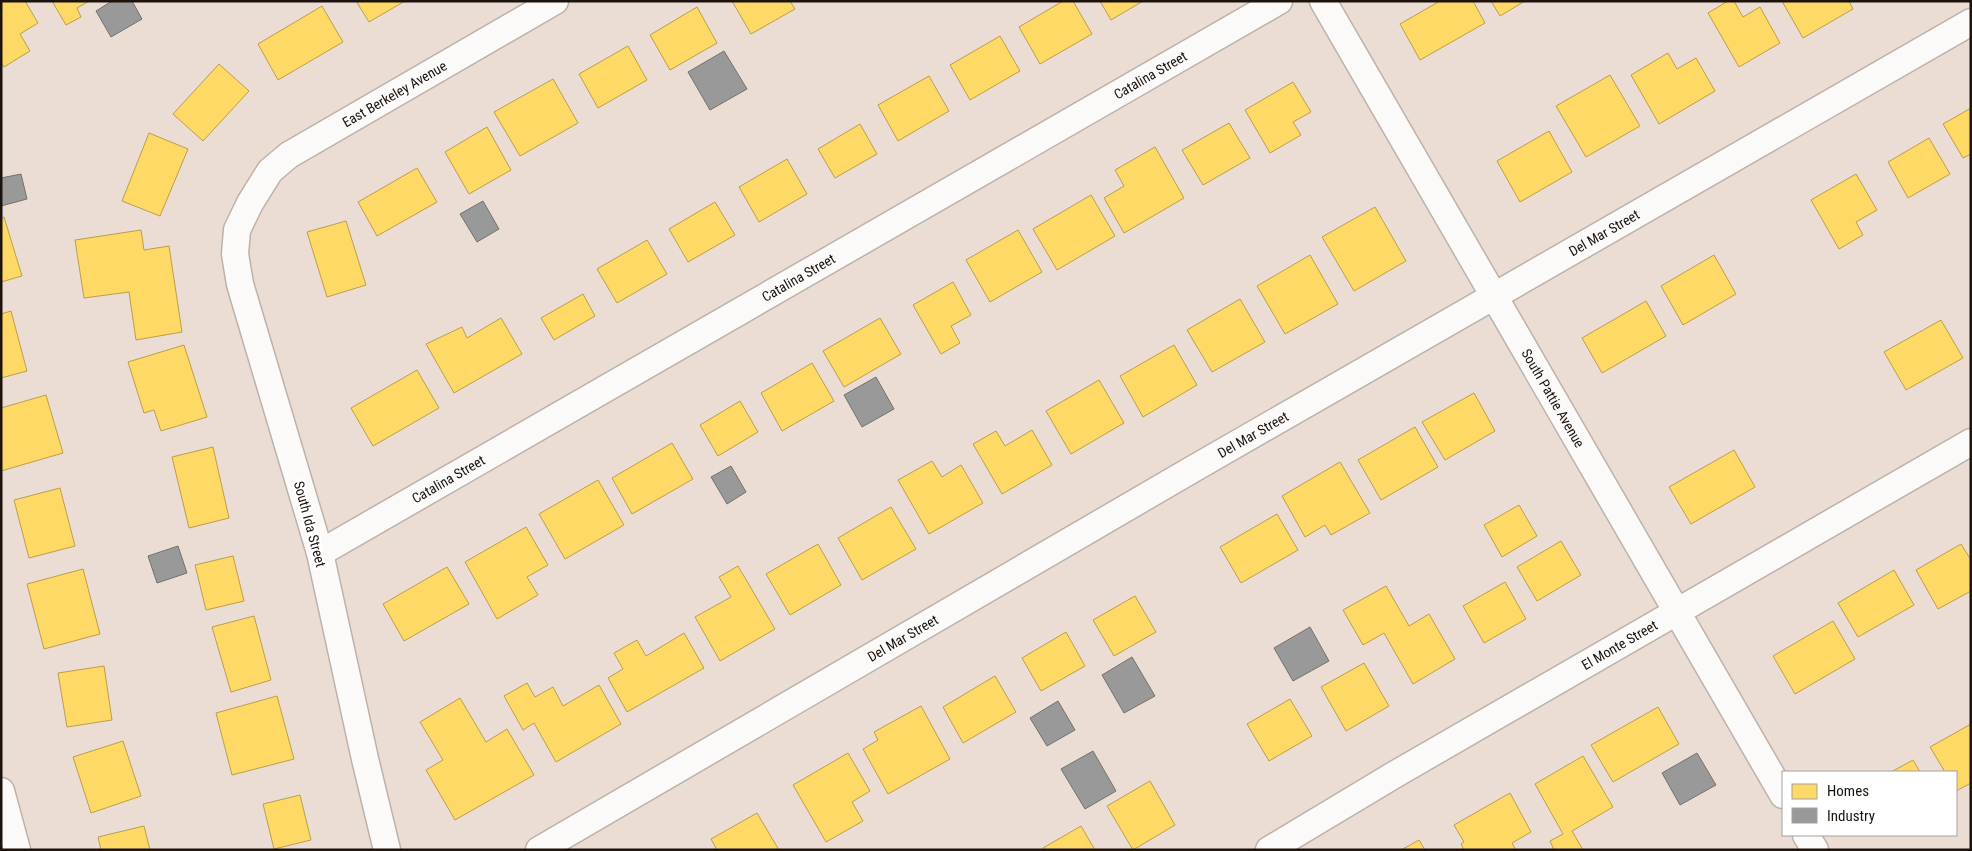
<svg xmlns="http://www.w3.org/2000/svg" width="1972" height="851" font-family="'Roboto Condensed',sans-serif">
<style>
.homes{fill:#ffd966;stroke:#bb9e4b}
.industry{fill:#999;stroke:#74716f}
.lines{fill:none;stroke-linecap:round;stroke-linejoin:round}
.minor-casing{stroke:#bcb2ab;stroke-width:29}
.minor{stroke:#fcfaf9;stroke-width:26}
.labels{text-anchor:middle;stroke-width:5;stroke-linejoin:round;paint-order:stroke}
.street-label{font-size:14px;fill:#1c130d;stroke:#fff}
</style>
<rect width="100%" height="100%" fill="#ebddd4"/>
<path class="homes" d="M1,1H25L38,23L20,34L30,51L4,67L1,63Z
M52,1H89L77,8L81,17L66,25Z
M356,1H405L369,22Z
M732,1H790L795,9L751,34Z
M1063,1H1073L1092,34L1040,64L1019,27Z
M1100,1H1143L1111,20Z
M1440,1H1473L1485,23L1420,60L1400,24Z
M1491,1H1525L1500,16Z
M1728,1H1734L1743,17L1760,7L1780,43L1739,67L1708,13Z
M1786,1H1849L1853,9L1803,38L1783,3Z
M322,6L343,42L278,80L258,44Z
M697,7L717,43L670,70L650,35Z
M1000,36L1020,71L970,100L950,65Z
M628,46L647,80L598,108L579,74Z
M1668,53L1677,69L1696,58L1715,91L1659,124L1631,75Z
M219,64L249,91L203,141L173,114Z
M1610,75L1640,126L1586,157L1556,106Z
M929,76L949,111L898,141L878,105Z
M553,79L578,123L520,156L494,112Z
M1293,82L1311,112L1293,122L1301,135L1270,153L1245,110Z
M1971,108V154L1963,158L1943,124Z
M1229,123L1250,158L1203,185L1182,150Z
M860,124L877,154L835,178L818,149Z
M487,127L511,170L469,194L445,152Z
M1549,131L1572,172L1520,202L1497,161Z
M149,133L188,149L160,216L122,201Z
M1929,138L1950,174L1908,198L1888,162Z
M1155,147L1184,198L1124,233L1104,198L1124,186L1115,170Z
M787,159L807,194L759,222L739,187Z
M417,168L437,202L377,236L358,202Z
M1856,174L1877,210L1856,222L1863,235L1839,249L1811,200Z
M1091,195L1115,236L1057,270L1033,229Z
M715,202L735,235L688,262L669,229Z
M1375,207L1406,261L1354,291L1322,237Z
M4,217L22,276L1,282V218Z
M346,221L366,285L327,297L307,232Z
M141,230L144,250L169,246L182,332L136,340L129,292L84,298L75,240Z
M1018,230L1042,272L990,302L966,260Z
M647,240L667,274L617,303L597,269Z
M1310,255L1338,304L1285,334L1257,286Z
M1714,255L1736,294L1683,325L1661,286Z
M953,282L971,315L951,326L960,343L941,354L913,305Z
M583,294L595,316L554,340L541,318Z
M1240,299L1265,342L1212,372L1187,330Z
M1646,301L1666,336L1602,373L1582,338Z
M11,311L27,371L1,378V314Z
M501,318L522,354L454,393L426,344L462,327L467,338Z
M880,318L901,354L844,387L823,351Z
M1941,320L1963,358L1906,390L1884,352Z
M184,345L207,417L161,431L154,410L144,413L128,362Z
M1174,345L1197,385L1143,417L1120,376Z
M812,363L834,401L782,431L761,393Z
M417,370L439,408L373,446L351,408Z
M1099,380L1124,423L1071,454L1046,411Z
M1474,393L1495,431L1445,460L1422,422Z
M46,395L63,453L1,471V408Z
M740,401L758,432L718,456L700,425Z
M1415,427L1438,467L1381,500L1358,460Z
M1032,430L1052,465L1002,494L973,444L996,431L1005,446Z
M672,443L693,479L632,514L612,478Z
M213,447L229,518L189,528L172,457Z
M1734,450L1755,487L1691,524L1669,487Z
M932,461L942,477L961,465L983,503L929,534L898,480Z
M1340,462L1370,513L1331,535L1325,525L1305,537L1282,496Z
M598,480L624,525L565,559L539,514Z
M60,488L75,546L29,558L14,500Z
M1519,505L1537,536L1502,557L1484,525Z
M891,507L916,549L862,580L838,538Z
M1277,514L1298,550L1241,583L1220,547Z
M526,527L548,565L527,577L538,595L497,619L465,562Z
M1561,541L1581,575L1537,601L1517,567Z
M818,544L841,585L790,615L766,574Z
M1961,544L1971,560V591L1938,609L1916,570Z
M233,556L244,601L206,610L195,565Z
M738,566L775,629L720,661L695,617L731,597L719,577Z
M447,567L469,604L404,641L383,604Z
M83,569L100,634L44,649L27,584Z
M1894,570L1914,605L1858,637L1838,603Z
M1505,582L1526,619L1484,643L1463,606Z
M1386,586L1409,626L1429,614L1455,659L1413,684L1384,633L1363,645L1343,610Z
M1135,596L1156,632L1114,656L1093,620Z
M254,616L271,680L231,692L212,627Z
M1833,621L1855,659L1795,694L1773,656Z
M1066,632L1085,666L1041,691L1022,658Z
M684,633L704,668L627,712L608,678L623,669L614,653L637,640L646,656Z
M1364,663L1389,706L1346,731L1321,687Z
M104,666L112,720L67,727L58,673Z
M995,676L1016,712L963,743L943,707Z
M527,683L535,697L553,687L563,706L599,685L621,724L556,762L534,723L523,730L504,696Z
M277,696L294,759L232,775L216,713Z
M460,698L486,742L507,729L534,775L455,820L426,770L443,760L420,722Z
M1290,699L1312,736L1269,761L1247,724Z
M921,706L950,759L888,794L863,749L878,740L874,732Z
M1658,707L1679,744L1613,782L1591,745Z
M1971,724V783L1956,791V772H1945L1930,747Z
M123,741L141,796L91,813L73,757Z
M848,753L870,791L852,802L863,821L826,842L793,785Z
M1583,756L1613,807L1572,831L1583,850H1554L1550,841L1563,834L1535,784Z
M1913,760L1920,772H1891Z
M1150,781L1175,825L1133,850L1107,806Z
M1510,793L1531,832L1512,843L1516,850H1464L1461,844L1464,842L1454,825Z
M300,795L311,840L274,849L263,804Z
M757,813L779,850H717L711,839Z
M144,826L150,850H101L98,837Z
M1081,826L1095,850H1044L1043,848Z
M1419,840L1425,850H1401Z"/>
<path class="industry" d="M112,1H132L142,19L111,37L96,11Z
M724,51L747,89L710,110L688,72Z
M21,174L27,199L1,206V178Z
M483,201L499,229L477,242L460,214Z
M876,377L894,409L862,427L844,395Z
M731,466L746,492L727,504L711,477Z
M178,546L187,573L157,583L148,556Z
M1310,627L1329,661L1293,681L1274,648Z
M1132,657L1155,696L1124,713L1102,675Z
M1058,701L1075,730L1047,746L1030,718Z
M1093,751L1116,791L1085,809L1061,769Z
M1697,753L1716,785L1680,805L1662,773Z"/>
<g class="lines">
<g class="minor-casing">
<g id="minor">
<path id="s1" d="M1323,1L1783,795"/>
<path id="s2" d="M320,553L1279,1"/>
<path d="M1,791L17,850"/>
<path d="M1806,835L1815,850"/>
<path id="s3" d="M387,850L365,759L320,553L240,284L235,254L237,230L250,203L270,171L289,155L555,1"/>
<path id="s4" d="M539,850L1193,469L1971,22"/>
<path id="s5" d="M1269,850L1394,775L1971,442"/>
</g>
</g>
<use href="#minor" class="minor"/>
</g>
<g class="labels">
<g class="street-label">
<text dy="5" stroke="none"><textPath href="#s2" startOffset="958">Catalina Street</textPath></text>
<text dy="5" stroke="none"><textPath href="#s3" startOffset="854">East Berkeley Avenue</textPath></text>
<text dy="5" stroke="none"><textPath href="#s4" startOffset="1231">Del Mar Street</textPath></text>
<text dy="5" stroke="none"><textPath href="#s2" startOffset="552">Catalina Street</textPath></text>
<text dy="5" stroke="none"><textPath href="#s1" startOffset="459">South Pattie Avenue</textPath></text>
<text dy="5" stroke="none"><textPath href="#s4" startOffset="826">Del Mar Street</textPath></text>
<text dy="5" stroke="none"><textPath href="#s2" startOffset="148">Catalina Street</textPath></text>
<text transform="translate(310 524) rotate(75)" y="5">South Ida Street</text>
<text dy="5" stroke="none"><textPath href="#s4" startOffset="421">Del Mar Street</textPath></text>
<text dy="5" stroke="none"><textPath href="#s5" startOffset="406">El Monte Street</textPath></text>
</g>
</g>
<rect width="1972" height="851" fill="none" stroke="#1c130d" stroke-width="5"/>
<rect x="1782" y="771" width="175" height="65" fill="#ffffff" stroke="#a4a19e"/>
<rect x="1792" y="784" width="25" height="15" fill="#ffd966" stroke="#a4a19e"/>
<text x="1827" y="796" font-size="15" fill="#1c130d">Homes</text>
<rect x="1792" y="808" width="25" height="15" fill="#999999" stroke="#a4a19e"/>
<text x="1827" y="821" font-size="15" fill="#1c130d">Industry</text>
</svg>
